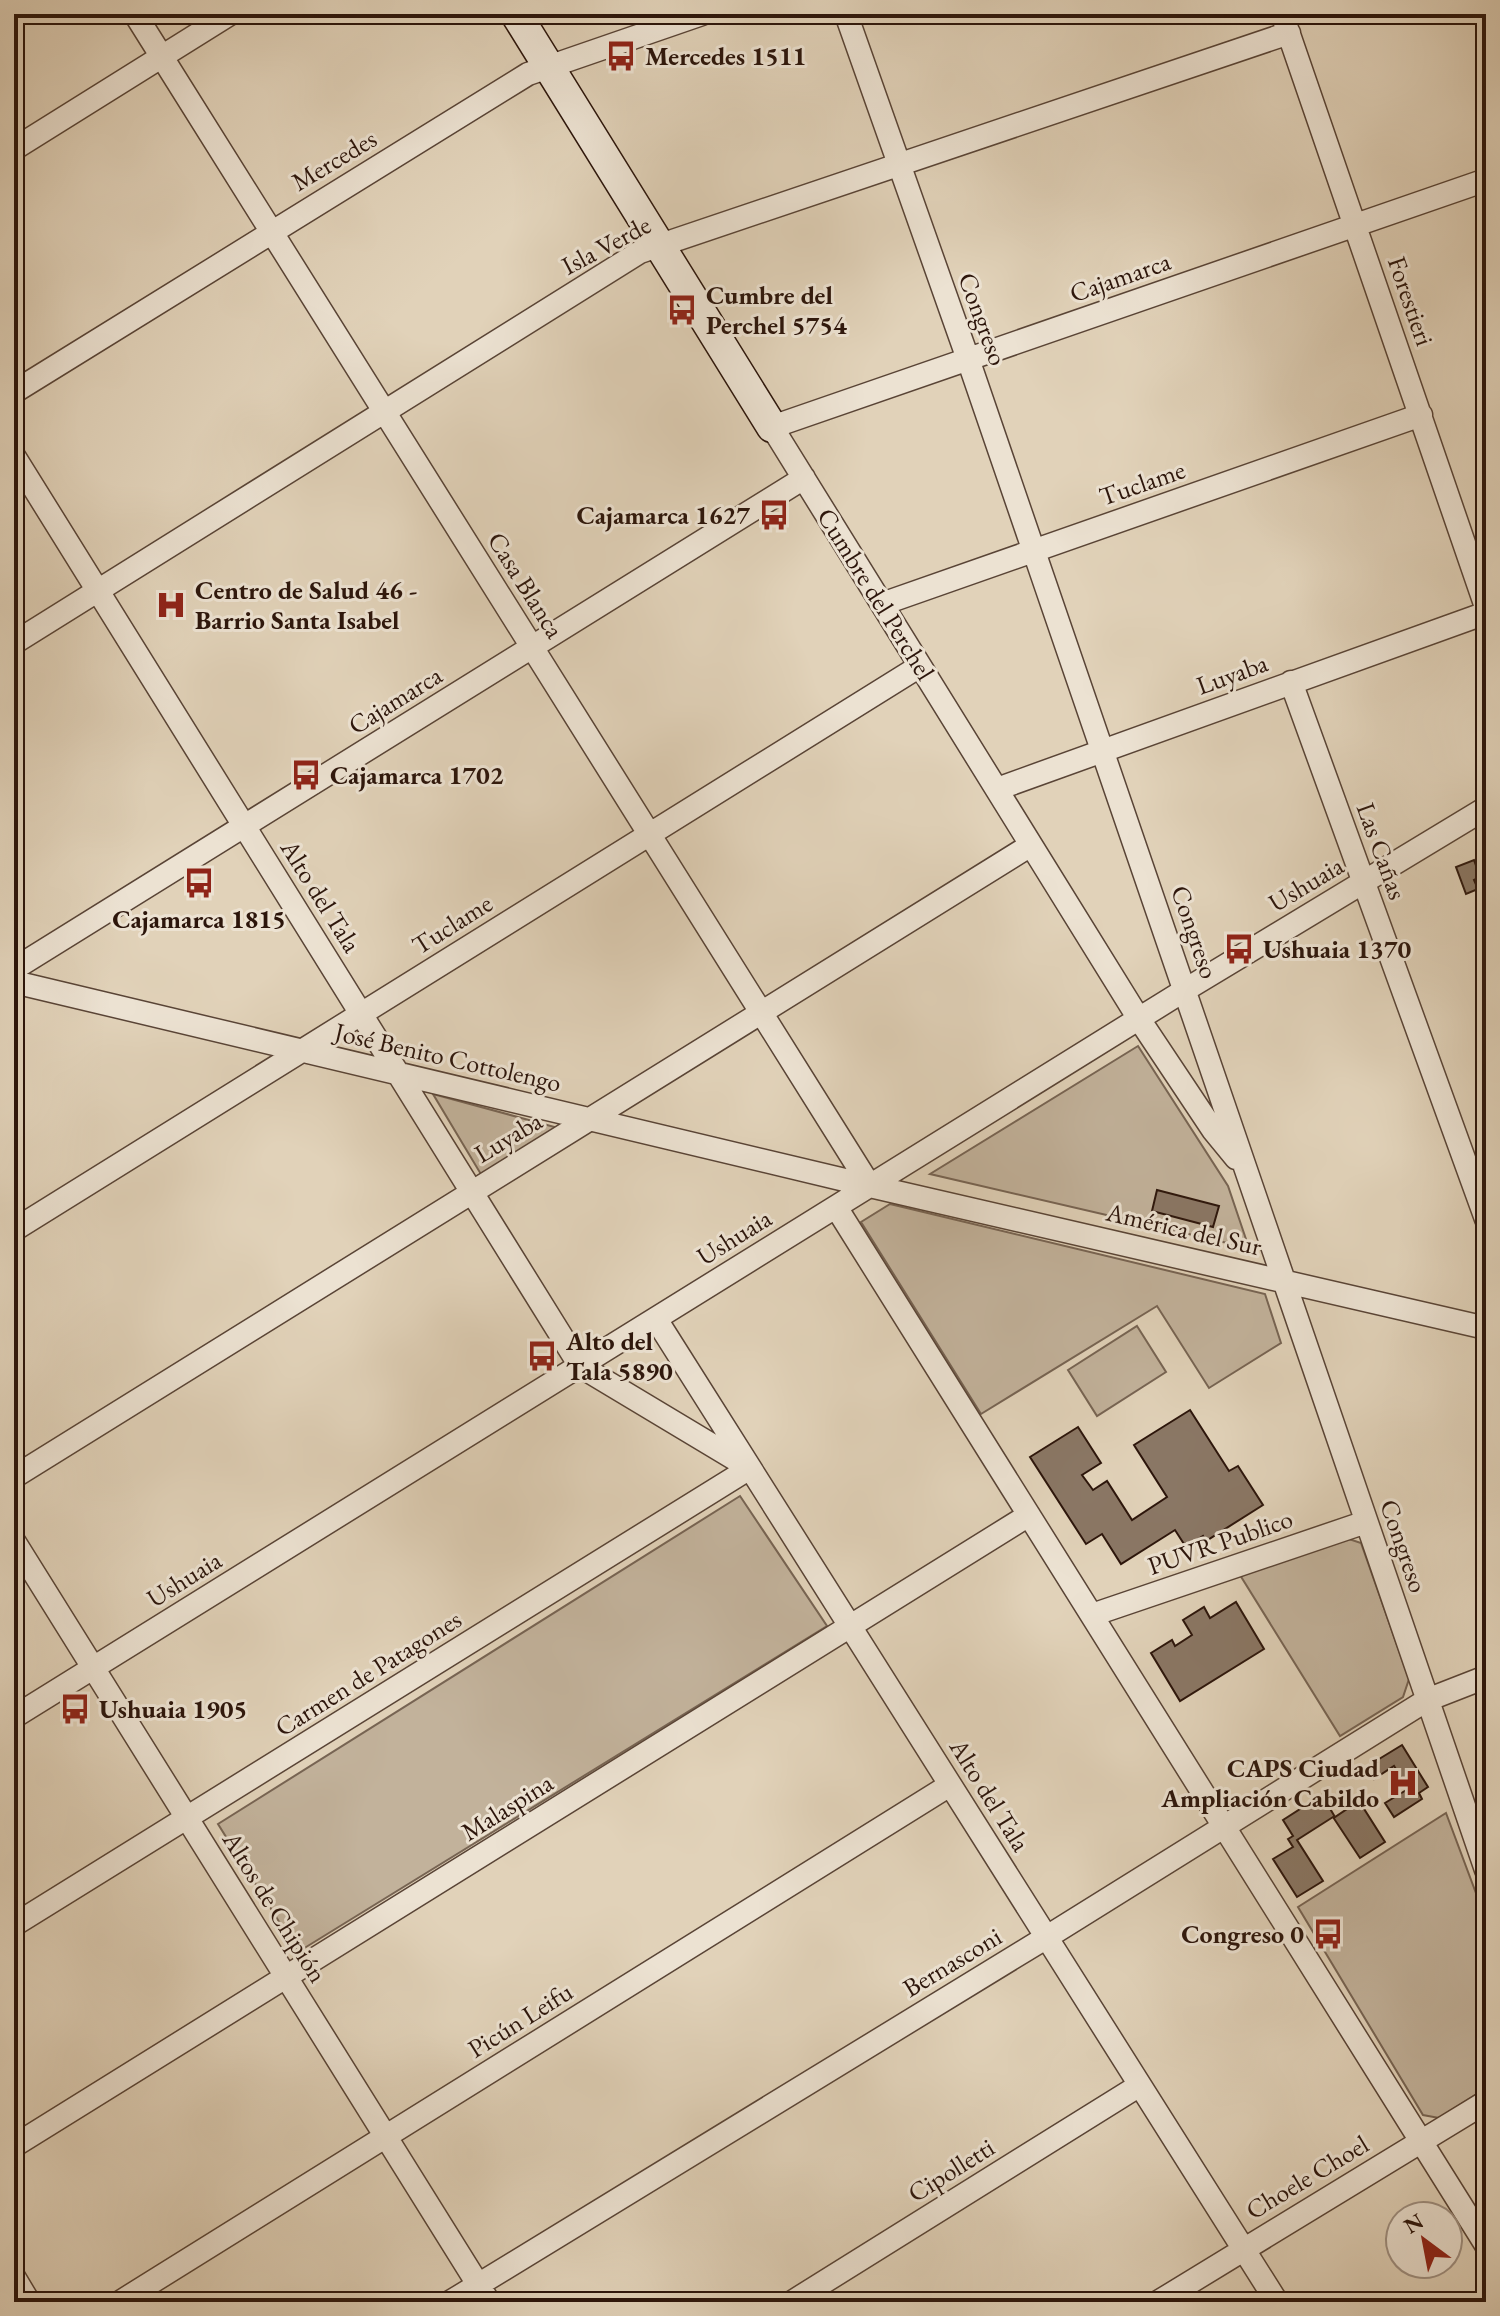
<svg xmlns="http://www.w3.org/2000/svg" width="1500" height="2316" font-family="'EB Garamond',serif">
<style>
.green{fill:#c2b29b;stroke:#776453;stroke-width:2}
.building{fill:#8a7765;stroke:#2c150b;stroke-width:2}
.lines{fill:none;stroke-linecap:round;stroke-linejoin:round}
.street-casing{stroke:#594436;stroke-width:25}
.secondary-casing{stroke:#2c150b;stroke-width:33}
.street{stroke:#ece2d2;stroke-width:22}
.secondary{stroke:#ece2d2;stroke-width:30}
.labels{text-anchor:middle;stroke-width:6;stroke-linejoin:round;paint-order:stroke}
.poi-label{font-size:26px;font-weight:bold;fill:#2c150b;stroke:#ece2d2;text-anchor:start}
.street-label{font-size:26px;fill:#2c150b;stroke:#ece2d2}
</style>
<rect width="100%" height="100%" fill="#e1d2b9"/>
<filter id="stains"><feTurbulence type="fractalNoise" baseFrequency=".0025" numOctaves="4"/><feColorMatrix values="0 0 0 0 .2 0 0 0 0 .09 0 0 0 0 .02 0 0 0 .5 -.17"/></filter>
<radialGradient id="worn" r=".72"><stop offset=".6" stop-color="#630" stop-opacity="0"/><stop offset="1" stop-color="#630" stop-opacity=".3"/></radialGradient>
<path class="green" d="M1138,1046L1228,1186L1249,1248L930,1174Z
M433,1094L562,1129L482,1176Z
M890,1204L1265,1294L1281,1343L1209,1388L1157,1306L981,1414L861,1222Z
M1137,1326L1166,1372L1097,1416L1068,1370Z
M740,1496L827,1626L298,1952L218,1824Z
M1346,1538L1361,1543L1409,1679L1403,1697L1340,1736L1240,1575Z
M1446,1813L1486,1920V2088L1439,2118L1423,2115L1298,1907Z"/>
<path class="building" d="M1474,860L1480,877L1474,880L1478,889L1466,894L1456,867Z
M1157,1190L1219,1206L1213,1227L1152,1211Z
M1190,1410L1229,1471L1238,1466L1263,1505L1206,1541L1203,1536L1186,1547L1175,1530L1121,1564L1102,1534L1086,1544L1030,1457L1078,1427L1101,1463L1082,1475L1093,1490L1107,1481L1132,1520L1167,1497L1134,1445Z
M1236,1602L1264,1649L1180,1701L1151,1653L1172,1640L1175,1646L1192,1635L1183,1620L1204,1607L1210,1618Z
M1402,1745L1428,1787L1419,1793L1422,1799L1394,1817L1385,1803L1408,1789L1394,1766L1374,1779L1366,1767Z
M1322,1795L1335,1817L1359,1801L1385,1842L1360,1858L1333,1817L1297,1840L1323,1881L1297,1897L1273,1859L1293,1847L1288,1839L1293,1836L1283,1820Z"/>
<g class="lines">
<g class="street-casing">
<path id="street" d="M135,14L870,1186
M846,14L968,359L1486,1870
M1282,14L1486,607
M14,149L230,14
M14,392L528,74L702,14
M14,456L580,1366L750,1468L14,1925
M882,604L1421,415
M14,643L640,252L1289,33
M1291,682L1486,1219
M997,789L1486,613
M14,969L804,478
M14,982L870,1186L1486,1328
M1236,1158L1213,1130L1139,1019L772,427L1486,180
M836,1207L1486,2245
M14,1230L920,666
M656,1319L1277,2302
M14,1477L1031,845
M14,1541L489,2302
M1092,1615L1366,1522
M14,1717L1185,990L1486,808
M14,2146L1029,1515
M14,2277L29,2302
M120,2302L950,1785
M450,2302L1047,1937L1427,1700L1486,1677
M792,2302L1140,2085
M1158,2302L1486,2102"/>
</g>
<g class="secondary-casing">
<path id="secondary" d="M516,14L772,427"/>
</g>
<use href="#street" class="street"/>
<use href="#secondary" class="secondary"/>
</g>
<defs>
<g id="bus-bare" transform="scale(2.4)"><path d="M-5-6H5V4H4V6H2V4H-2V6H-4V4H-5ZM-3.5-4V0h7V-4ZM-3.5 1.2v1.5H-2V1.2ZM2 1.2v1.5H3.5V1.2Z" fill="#8f2418" stroke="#ece2d2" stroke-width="2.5" paint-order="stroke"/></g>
<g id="hospital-bare" transform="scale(2.4)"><path d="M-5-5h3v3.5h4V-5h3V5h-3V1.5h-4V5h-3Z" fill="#8f2418" stroke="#ece2d2" stroke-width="2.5" paint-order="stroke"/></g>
</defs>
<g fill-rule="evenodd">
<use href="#bus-bare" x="621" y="56"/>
<use href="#bus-bare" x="682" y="310"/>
<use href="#bus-bare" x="774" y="515"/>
<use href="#hospital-bare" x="171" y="605"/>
<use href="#bus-bare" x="306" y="775"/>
<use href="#bus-bare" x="199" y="883"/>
<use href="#bus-bare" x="1239" y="949"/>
<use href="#bus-bare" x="542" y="1356"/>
<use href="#bus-bare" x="75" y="1709"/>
<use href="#hospital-bare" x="1403" y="1783"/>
<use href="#bus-bare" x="1328" y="1934"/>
</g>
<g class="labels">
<g class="poi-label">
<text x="645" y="65">Mercedes 1511</text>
<text x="706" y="304">Cumbre del<tspan x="706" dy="30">Perchel 5754</tspan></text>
<text x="750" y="524" text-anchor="end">Cajamarca 1627</text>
<text x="195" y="599">Centro de Salud 46 -<tspan x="195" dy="30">Barrio Santa Isabel</tspan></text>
<text x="330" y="784">Cajamarca 1702</text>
<text x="199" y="928" text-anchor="middle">Cajamarca 1815</text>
<text x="1263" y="958">Ushuaia 1370</text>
<text x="566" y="1350">Alto del<tspan x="566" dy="30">Tala 5890</tspan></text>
<text x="99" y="1718">Ushuaia 1905</text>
<text x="1379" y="1777" text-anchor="end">CAPS Ciudad<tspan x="1379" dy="30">Ampliación Cabildo</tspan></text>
<text x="1304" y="1943" text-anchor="end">Congreso 0</text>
</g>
<g class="street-label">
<text transform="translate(334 160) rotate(-31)" y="9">Mercedes</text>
<text transform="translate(606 245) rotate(-28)" y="9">Isla Verde</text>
<text transform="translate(1120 277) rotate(-19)" y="9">Cajamarca</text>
<text transform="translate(1411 301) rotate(71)" y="9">Forestieri</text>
<text transform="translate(983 319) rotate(70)" y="9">Congreso</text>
<text transform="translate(1142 483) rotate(-19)" y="9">Tuclame</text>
<text transform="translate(526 585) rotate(58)" y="9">Casa Blanca</text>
<text transform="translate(876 594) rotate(58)" y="9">Cumbre del Perchel</text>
<text transform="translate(1232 674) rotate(-20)" y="9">Luyaba</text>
<text transform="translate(395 700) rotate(-32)" y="9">Cajamarca</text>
<text transform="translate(1382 851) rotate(70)" y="9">Las Cañas</text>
<text transform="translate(1306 884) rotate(-31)" y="9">Ushuaia</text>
<text transform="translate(321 896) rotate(58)" y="9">Alto del Tala</text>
<text transform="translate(452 924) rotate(-32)" y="9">Tuclame</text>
<text transform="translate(1195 932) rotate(71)" y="9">Congreso</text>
<text transform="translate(448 1057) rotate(13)" y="9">José Benito Cottolengo</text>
<text transform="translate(508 1137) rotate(-31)" y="9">Luyaba</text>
<text transform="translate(1184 1229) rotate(13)" y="9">América del Sur</text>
<text transform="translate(734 1237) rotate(-32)" y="9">Ushuaia</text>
<text transform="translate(1220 1542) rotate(-19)" y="9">PUVR Publico</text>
<text transform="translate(1404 1546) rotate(71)" y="9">Congreso</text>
<text transform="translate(184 1579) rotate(-32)" y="9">Ushuaia</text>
<text transform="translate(368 1673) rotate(-32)" y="9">Carmen de Patagones</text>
<text transform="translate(990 1795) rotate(58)" y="9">Alto del Tala</text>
<text transform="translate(507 1807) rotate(-32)" y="9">Malaspina</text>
<text transform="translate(275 1907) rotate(58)" y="9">Altos de Chipión</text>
<text transform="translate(952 1962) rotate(-31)" y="9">Bernasconi</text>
<text transform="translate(520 2020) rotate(-32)" y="9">Picún Leifu</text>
<text transform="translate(951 2170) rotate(-32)" y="9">Cipolletti</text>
<text transform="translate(1307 2177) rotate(-31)" y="9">Choele Choel</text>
</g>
</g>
<rect width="1500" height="2316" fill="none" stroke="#e1d2b9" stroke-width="48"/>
<rect x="16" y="16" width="1468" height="2284" fill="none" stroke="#2c150b" stroke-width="4"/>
<rect x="24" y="24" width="1452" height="2268" fill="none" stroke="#2c150b" stroke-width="2"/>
<g transform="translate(1424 2240) rotate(328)"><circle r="38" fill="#ece2d2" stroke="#9f9082" stroke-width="2"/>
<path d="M0-6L14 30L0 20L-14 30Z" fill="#8f2418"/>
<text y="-12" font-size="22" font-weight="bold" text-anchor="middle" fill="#2c150b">N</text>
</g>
<rect width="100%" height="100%" filter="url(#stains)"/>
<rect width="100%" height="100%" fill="url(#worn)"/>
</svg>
